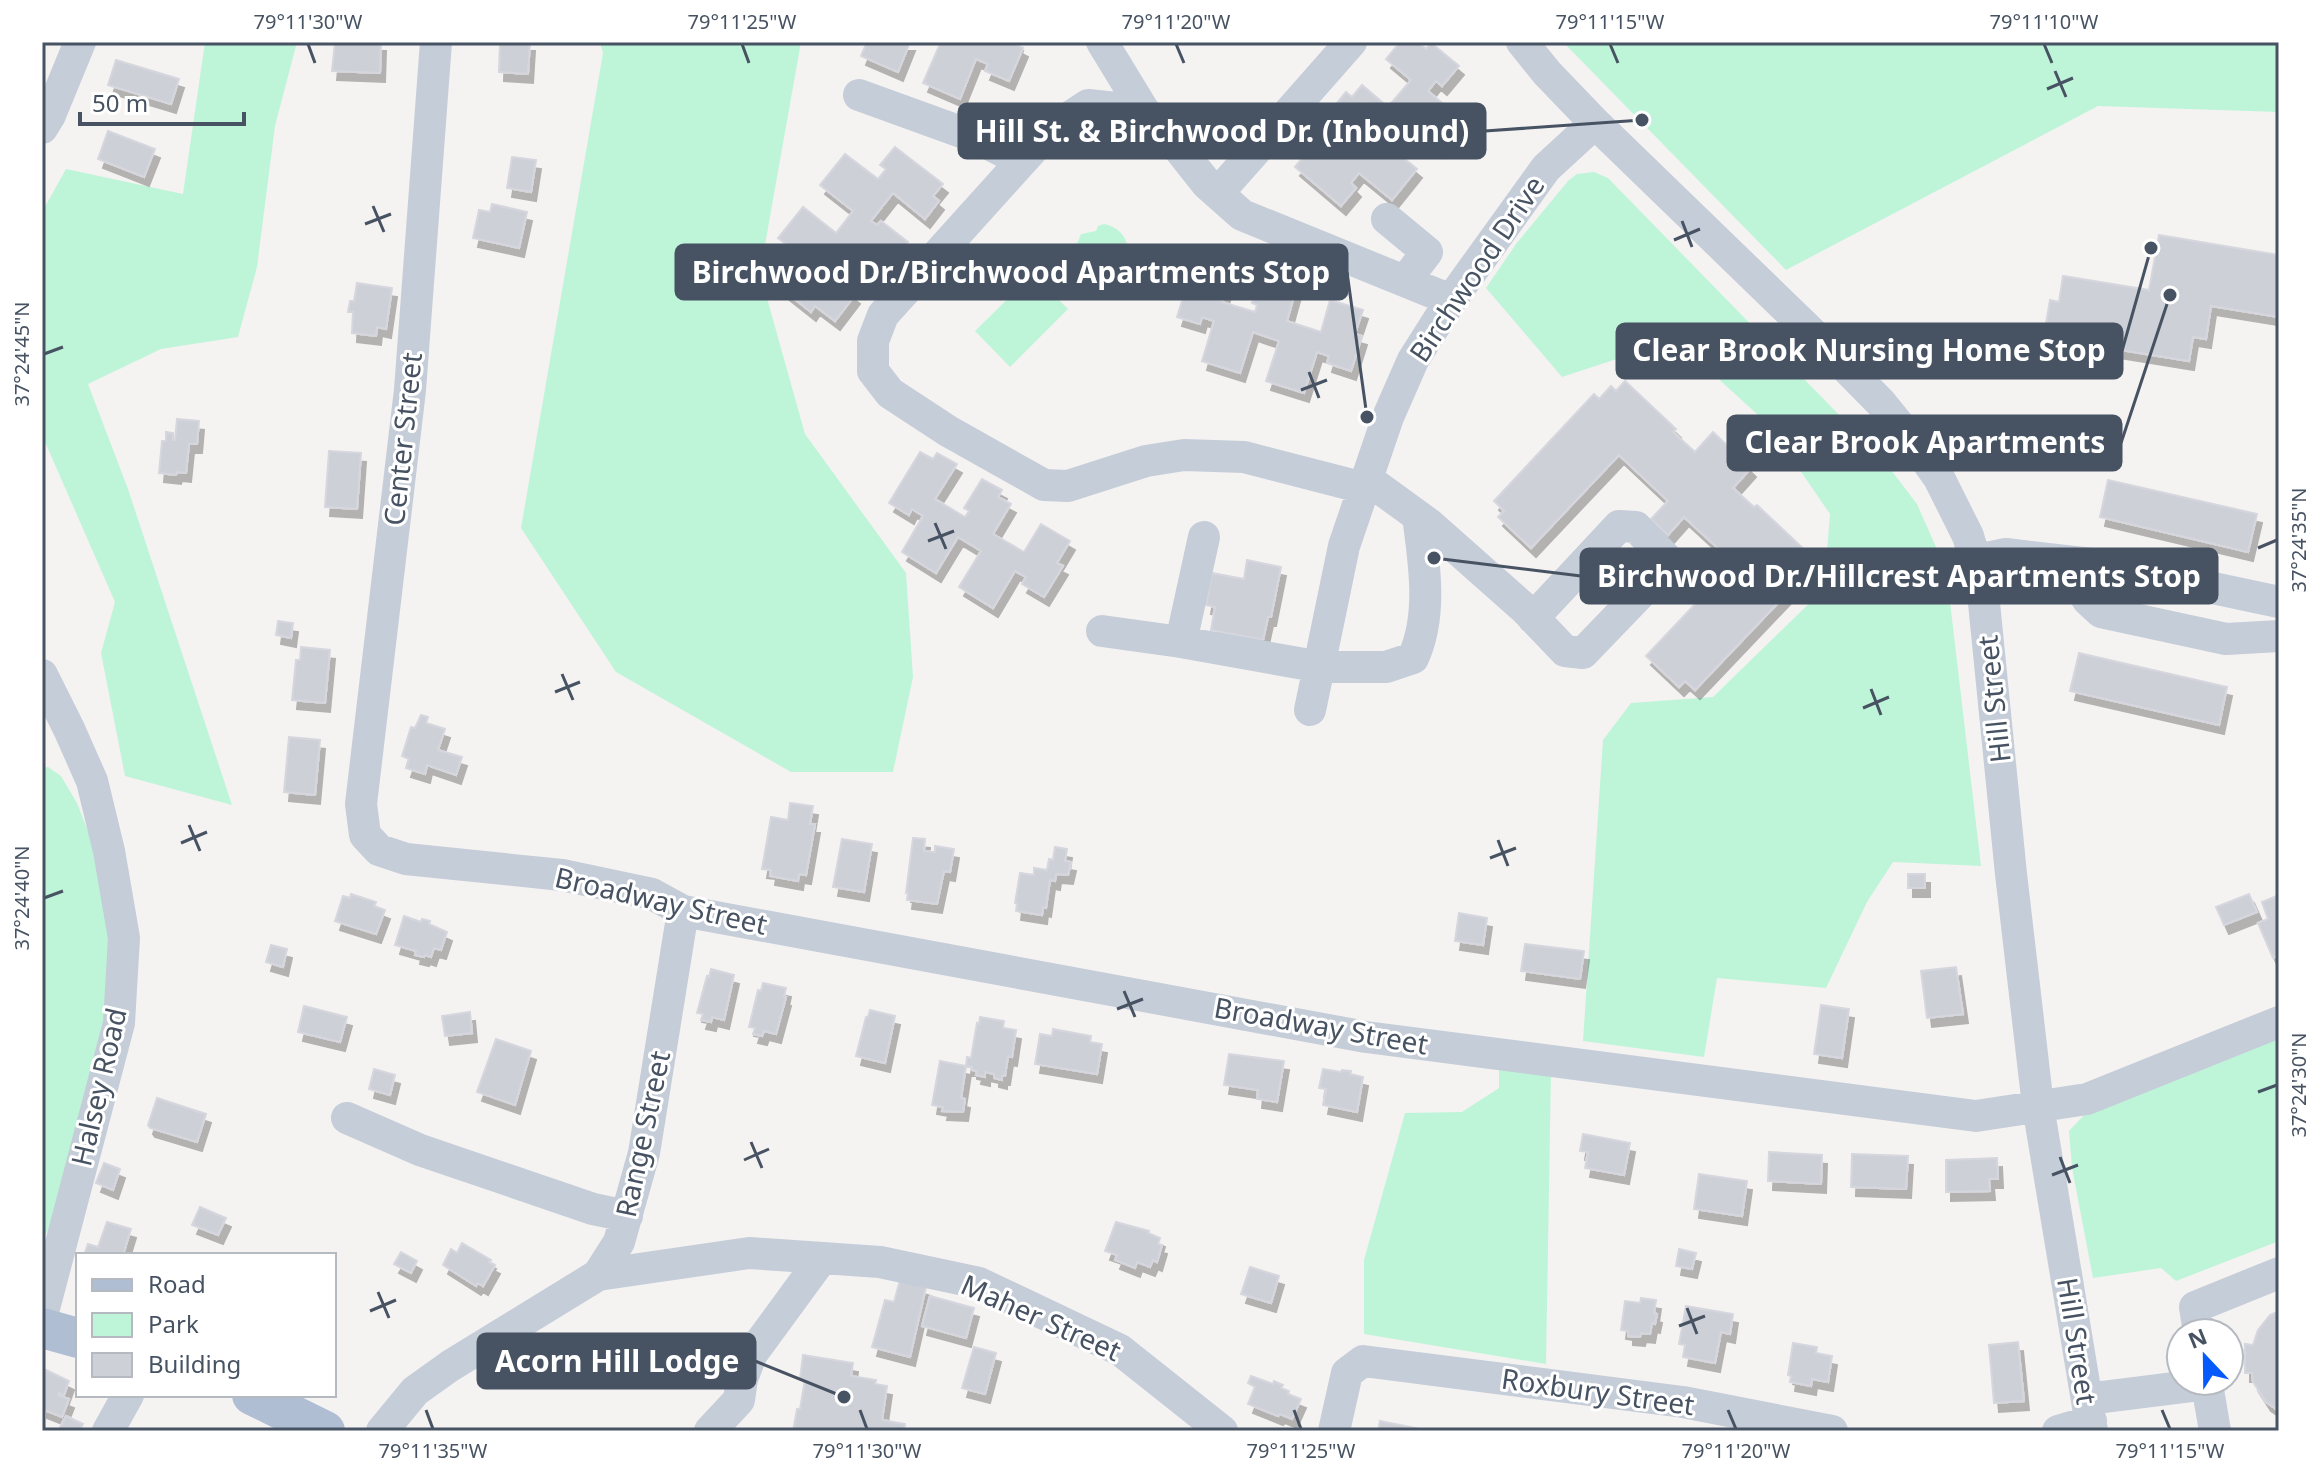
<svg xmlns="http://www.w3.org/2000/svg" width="2321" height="1473" font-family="'Noto Sans',sans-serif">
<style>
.green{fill:#bef5d9}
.building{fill:#ced0d8;stroke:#d6d7de;stroke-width:2;filter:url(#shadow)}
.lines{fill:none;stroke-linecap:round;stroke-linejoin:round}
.minor{stroke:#c5cdd8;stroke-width:32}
.major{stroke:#afbed3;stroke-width:40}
.ticks{fill:none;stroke:#475362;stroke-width:3}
.labels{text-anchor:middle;stroke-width:6;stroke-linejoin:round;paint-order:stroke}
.street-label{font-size:28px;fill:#475362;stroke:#fff}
.leader{fill:none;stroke:#475362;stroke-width:3}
.callout-dot{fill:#475362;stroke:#fff;stroke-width:3}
.callout{fill:#475362;stroke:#475362;stroke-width:3}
.callout-label{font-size:30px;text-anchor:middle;font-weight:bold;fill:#fff}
.neatline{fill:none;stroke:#475362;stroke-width:3}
.ticks-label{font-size:20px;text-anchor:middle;fill:#475362}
</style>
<defs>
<filter id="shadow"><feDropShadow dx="5" dy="9" stdDeviation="0" flood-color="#0004"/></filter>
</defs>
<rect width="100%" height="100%" fill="#f5f2f2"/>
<path class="green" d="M205,42H297L275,126L257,267L238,337L161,349L88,384L128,489L232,805L125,776L101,653L115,602L42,435V212L66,169L183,194Z
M600,42H801L760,273L805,434L906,573L913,677L893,772H791L616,672L521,528L603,53Z
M1563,42H2279V112L2098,106L1786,270Z
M1594,172L1608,178L1885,462L1917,504L1940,556L1949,593L1981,866L1893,862L1867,902L1826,988L1717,978L1704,1057L1583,1041L1603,740L1631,703L1713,697L1824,589L1830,514L1769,425L1701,363L1635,353L1562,377L1486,288L1516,244L1568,181L1577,174Z
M1104,224C1118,227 1126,235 1128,249L1122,258L1110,257L1104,260L1102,265L1085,281L1079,276L1071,277L1065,272L1067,264L1062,258L1077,244L1081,234L1096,231L1098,226Z
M1033,274L1068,309L1010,367L975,331Z
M48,767L61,776L77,803L117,906L108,1047L55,1216L42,1242V768Z
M2279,1035V1241L2176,1281L2161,1268L2093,1278L2072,1168L2069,1131L2086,1113Z
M1499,1064L1551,1070L1546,1364L1364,1334V1260L1405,1113L1462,1112L1499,1088Z"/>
<path class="building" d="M335,42H381L380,73L332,71Z
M500,42H530L528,74L499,72Z
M867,42H910L898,72L861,56Z
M936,42H1018L1017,45L1023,48L1009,81L985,71L988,64L976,59L960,99L923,83L940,44Z
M1400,42H1418L1426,49L1431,43L1459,66L1442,86L1436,81L1428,91L1461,119L1436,149L1403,122L1385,143L1417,169L1392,200L1359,173L1351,183L1356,188L1341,206L1295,167L1305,155L1299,150L1313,133L1345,159L1367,132L1361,128L1358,132L1331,110L1346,92L1352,97L1362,85L1388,107L1411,80L1386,59Z
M116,60L179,79L171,104L108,85Z
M108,131L155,149L144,177L98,159Z
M895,147L943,184L933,196L939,201L925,219L893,193L871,221L877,225L881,221L908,242L893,260L888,256L878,268L851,246L829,275L855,295L835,321L815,306L811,312L782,289L798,269L804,274L812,264L778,238L803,207L836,233L853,211L820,185L845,154L878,179L886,169L880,165Z
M512,157L536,160L531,192L507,188Z
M492,204L527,212L519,248L473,238L479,210L490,212Z
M2159,235L2279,255V317L2211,306L2206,339L2193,337L2189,361L2053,339L2054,330L2045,329L2050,300L2059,302L2063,276L2149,290Z
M1212,256L1234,262L1222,302L1255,312L1257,305L1252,303L1262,271L1285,277L1282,284L1296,289L1287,321L1321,332L1330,300L1363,310L1355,334L1362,336L1351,371L1327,363L1329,356L1317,352L1304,393L1266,381L1279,341L1253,332L1240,373L1202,361L1214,321L1202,317L1200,324L1177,317L1195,259L1210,263Z
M357,283L392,288L386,329L377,327L376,336L352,333L353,312H348L350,301H354Z
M1625,381L1676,429L1673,432L1695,452L1713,432L1751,468L1733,488L1754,507L1757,505L1807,552L1798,562L1803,567L1791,580L1796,584L1695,690L1685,681L1679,687L1646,656L1734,563L1684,517L1668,535L1651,519L1668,501L1619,455L1531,548L1498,517L1504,511L1494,501L1594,394L1599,399L1611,386L1616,391Z
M177,419L199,421L197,444H189L186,473L177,472L176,475L159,473L162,441H166V432L173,433V440H175Z
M329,451L361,453L357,509L325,507Z
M920,452L933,459L937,453L957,464L935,499L965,517L969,511L964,508L982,479L1002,490L998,497L1011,504L993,534L1024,552L1041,524L1070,541L1057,563L1063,566L1044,597L1022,584L1026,577L1015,571L993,608L959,587L981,551L958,537L936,573L902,552L923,516L912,509L909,515L889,503Z
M2108,480L2257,514L2248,552L2100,517Z
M1247,560L1281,567L1271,617H1268L1263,640L1211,630L1215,607L1206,605L1212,573L1244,579Z
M278,621L293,623L291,638L276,635Z
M301,647L330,650L325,703L292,700L296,660H300Z
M2079,653L2227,687L2219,725L2070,691Z
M421,715L428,717L426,723L445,729L438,750L462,757L456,775L427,765L425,774L406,768L409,759L402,756L411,727L415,728Z
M289,737L320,740L315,795L284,792Z
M790,803L813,806L810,824H815L806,875L799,874L798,881L770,876L771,870L762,869L771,817L788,820Z
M913,838L925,839L924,851L935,852V846L954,849L950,872L944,871L937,904L907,900L908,893H906Z
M842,839L872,844L864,892L833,887Z
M1055,847L1067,849L1065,861L1071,862L1068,875L1056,874L1055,881L1050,880L1046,908L1043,907L1042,915L1016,911L1017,904L1015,903L1020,873L1034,875V868L1047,870L1049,859L1053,860Z
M1908,874H1925V888H1908Z
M351,894L376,902L374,906L385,910L376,934L335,921L343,896L350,898Z
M2249,894L2257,912L2224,925L2216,907Z
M2279,895V955L2273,958L2258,923L2268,919L2262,902Z
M1459,913L1487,918L1483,945L1455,941Z
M404,916L421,922L422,919L430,921L429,924L447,932L441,950L434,948L431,957L425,955L424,957L415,955L416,951L395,945Z
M1525,944L1584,951L1580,979L1521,971Z
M271,945L287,949L283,967L266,962Z
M1956,967L1963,1014L1927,1018L1921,971Z
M711,969L734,975L724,1020L712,1017L711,1022L701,1020L703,1014L697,1013L707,976L709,977Z
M763,983L786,988L784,997H786L776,1034L764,1031L762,1036L753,1034L755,1028L749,1027L758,990L761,991Z
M1821,1005L1849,1009L1842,1058L1814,1054Z
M304,1006L347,1017L340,1042L298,1032Z
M870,1010L895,1016L885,1063L856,1056L866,1017H868Z
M470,1012L472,1033L445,1036L442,1016Z
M980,1017L1004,1021L1003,1028L1016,1030L1012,1057L1008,1056L1005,1076H1002V1080L994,1078V1074L985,1072V1077L976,1075L977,1071L972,1070V1067L966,1066L967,1057L971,1058L977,1023L979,1024Z
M1053,1029L1091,1036L1090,1042L1102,1044L1097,1074L1035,1064L1040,1034L1052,1036Z
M496,1039L531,1051L515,1105L477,1092Z
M1229,1054L1284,1061L1277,1102L1257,1099L1258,1090L1224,1085Z
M940,1061L966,1066L961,1098L965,1099L963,1112L942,1111L943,1107L932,1105Z
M374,1069L395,1075L390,1095L369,1089Z
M1323,1069L1341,1072L1342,1070L1351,1071L1350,1074L1363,1077L1357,1112L1323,1105L1326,1089L1319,1088Z
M157,1098L206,1114L197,1142L150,1128L148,1125Z
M1583,1134L1630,1143L1624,1175L1585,1168L1588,1152L1580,1151Z
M1769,1152L1822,1155L1821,1184L1768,1181Z
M1852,1154L1908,1156L1906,1189L1851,1187Z
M1997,1158L1998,1179H1989L1990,1191L1946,1192V1160Z
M104,1163L120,1169L113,1190L96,1183Z
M1699,1174L1747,1181L1742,1216L1694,1209Z
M200,1207L226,1218L218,1235L192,1225Z
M107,1222L131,1229L123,1255H84L88,1244L98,1247Z
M1116,1222L1149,1231L1148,1233L1160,1238L1158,1244L1162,1245L1157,1262L1153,1260L1150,1267L1137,1262L1135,1268L1115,1260L1117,1255L1105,1251Z
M462,1243L491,1260L489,1262L495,1265L483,1286L478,1283L476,1286L443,1265L451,1249L457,1253Z
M1679,1249L1696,1253L1692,1269L1676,1266Z
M401,1252L417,1261L411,1273L394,1264Z
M1250,1267L1279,1276L1271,1303L1241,1294Z
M900,1280L926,1287L910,1357L872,1347L885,1300L894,1302Z
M930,1296L974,1308L966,1338L922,1326Z
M1641,1298L1656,1300L1654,1313L1657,1314L1655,1324L1652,1323L1650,1334L1641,1333L1640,1337L1628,1336V1331L1621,1330L1625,1301L1640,1303Z
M1686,1306L1733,1314L1730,1334L1721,1332L1715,1363L1683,1357L1685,1345L1679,1344Z
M2279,1311V1411L2266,1402L2253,1382L2252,1373H2245V1344L2253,1345L2258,1330L2270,1315Z
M2018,1342L2024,1401L1994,1403L1989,1345Z
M1793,1343L1817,1347L1816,1353L1832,1356L1828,1382L1812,1379L1811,1386L1790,1382L1791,1376L1788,1375Z
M974,1347L996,1353L985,1394L962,1388Z
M803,1355L853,1363L851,1376L876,1380L875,1384L887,1386L882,1420L905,1424L904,1431H793L797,1409H800L805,1380L800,1379Z
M42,1368L69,1381L64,1395L59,1393L58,1395L69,1399L62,1417L42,1409Z
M1251,1376L1273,1384L1274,1381L1283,1385L1281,1388L1289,1391L1288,1394L1301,1399L1292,1419L1280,1414L1278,1416L1248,1404L1255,1387L1248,1383Z
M66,1416L83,1424L79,1431H58Z
M1380,1421L1420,1429L1419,1431H1378Z"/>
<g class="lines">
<path class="minor" d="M436,42L410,390L361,804L365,835L379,850L406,859L562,875L652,894L683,911L1366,1037L1976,1116L2087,1099L2279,1022
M1102,42L1144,111
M1522,42L1547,73L1595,123L1816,337L1881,403L1920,451L1939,478L1968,536L1982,583L2011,874L2038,1106L2092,1431
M859,95L975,137L1022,161
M42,128L50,115L80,42
M1218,193L1351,42
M1387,219L1427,252L1405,281
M1367,479L1429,524L1525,609L1565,651L1583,653L1663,570L1665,557L1636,527L1619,526L1533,618
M1364,488L1244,457L1184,455L1146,461L1068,486L1044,485L948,431L890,393L873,371V341L883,315L1050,130L1088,105L1144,111L1169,136L1207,184L1242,215L1451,300
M1977,560L2006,554L2109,566L2279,602
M2064,561L2088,600L2101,612L2226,639L2279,636
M1102,631L1181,642L1321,667H1386L1413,658C1433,615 1424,562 1418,516
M1181,642L1204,537
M42,675L69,729L92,781L109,851L124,938L119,1023L42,1316
M1310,710L1344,546L1388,417L1413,360L1451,300L1546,168L1595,123
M347,1118L420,1150L593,1209L627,1216
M598,1275L749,1253L880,1262L979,1283L1120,1350L1222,1431
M2199,1333L2195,1307L2279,1273
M2207,1384L2215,1431
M2087,1399L2207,1384V1381
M108,1431L128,1395
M382,1431L415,1391L450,1366L598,1275L619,1242L644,1153L683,911
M710,1431L739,1400L742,1379L751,1355L822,1258
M1334,1431L1347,1373L1363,1361L1683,1402L1832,1431
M2058,1431L2091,1421"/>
<path class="major" d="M42,1328L78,1338
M252,1395L325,1431"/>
</g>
<path class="ticks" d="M308,44L315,63M742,44L749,63M1176,44L1184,63M1610,44L1618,63M2044,44L2052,63M2055,71L2066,97M2047,89L2073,78M373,206L384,232M1682,221L1692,247M365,224L391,214M1674,240L1700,229M44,354L63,347M1309,372L1319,398M1301,390L1327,380M935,523L946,549M928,541L954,531M2258,548L2277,540M562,674L573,700M1871,689L1881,715M555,692L580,682M1863,708L1889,697M189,825L200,851M1498,840L1508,866M181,843L207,832M1490,858L1516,848M44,898L63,891M1124,991L1135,1017M1117,1009L1143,999M2258,1092L2277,1085M751,1142L762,1168M2060,1157L2070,1183M744,1160L769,1149M2052,1175L2078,1165M378,1292L389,1318M1687,1308L1697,1334M370,1311L396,1300M1679,1326L1705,1316M426,1410L433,1429M860,1410L867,1429M1294,1410L1301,1429M1728,1410L1736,1429M2162,1410L2170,1429"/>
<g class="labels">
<g class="street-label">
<text transform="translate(1477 269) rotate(-56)" y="10">Birchwood Drive</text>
<text transform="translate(403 439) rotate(-84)" y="10">Center Street</text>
<text transform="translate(1994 699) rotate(-96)" y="10">Hill Street</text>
<text transform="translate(661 901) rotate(13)" y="10">Broadway Street</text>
<text transform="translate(1321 1026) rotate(10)" y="10">Broadway Street</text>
<text transform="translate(99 1087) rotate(-77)" y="10">Halsey Road</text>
<text transform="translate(643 1134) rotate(-78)" y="10">Range Street</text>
<text transform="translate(1041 1318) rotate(24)" y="10">Maher Street</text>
<text transform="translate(2077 1341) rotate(81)" y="10">Hill Street</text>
<text transform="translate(1598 1392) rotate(8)" y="10">Roxbury Street</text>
</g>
</g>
<path class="leader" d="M1642 120L1485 131M1367 417L1347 272M2151 248L2122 351M2170 295L2121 443M1434 558L1581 576M844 1397L755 1361"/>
<g class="callout-dot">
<circle cx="1642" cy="120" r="8"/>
<circle cx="1367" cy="417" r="8"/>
<circle cx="2151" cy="248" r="8"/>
<circle cx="2170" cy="295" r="8"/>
<circle cx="1434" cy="558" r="8"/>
<circle cx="844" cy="1397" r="8"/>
</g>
<g class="callout">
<rect x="959" y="104" width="526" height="54" rx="8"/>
<rect x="676" y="245" width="671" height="54" rx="8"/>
<rect x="1617" y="324" width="505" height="54" rx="8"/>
<rect x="1728" y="416" width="393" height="54" rx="8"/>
<rect x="1581" y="549" width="636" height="54" rx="8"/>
<rect x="478" y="1334" width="277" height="54" rx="8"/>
</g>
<g class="callout-label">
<text x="1222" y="142">Hill St. &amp; Birchwood Dr. (Inbound)</text>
<text x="1011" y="283">Birchwood Dr./Birchwood Apartments Stop</text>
<text x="1869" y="361">Clear Brook Nursing Home Stop</text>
<text x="1925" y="453">Clear Brook Apartments</text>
<text x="1899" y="587">Birchwood Dr./Hillcrest Apartments Stop</text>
<text x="617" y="1372">Acorn Hill Lodge</text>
</g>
<rect width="2321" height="1473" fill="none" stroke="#ffffff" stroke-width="88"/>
<rect x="76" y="1253" width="260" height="144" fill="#ffffff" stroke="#b5bac0" stroke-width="2"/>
<rect x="92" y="1279" width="40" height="12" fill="#afbed3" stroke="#b5bac0" stroke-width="2"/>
<text x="148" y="1293" font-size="24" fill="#475362">Road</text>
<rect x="92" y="1313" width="40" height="24" fill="#bef5d9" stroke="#b5bac0" stroke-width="2"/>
<text x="148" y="1333" font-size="24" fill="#475362">Park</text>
<rect x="92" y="1353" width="40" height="24" fill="#ced0d8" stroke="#b5bac0" stroke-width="2"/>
<text x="148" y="1373" font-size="24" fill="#475362">Building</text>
<g transform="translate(2205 1357) rotate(338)"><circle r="38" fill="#ffffff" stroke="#b5bac0" stroke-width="2"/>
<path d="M0-6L14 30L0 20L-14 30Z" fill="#0659fa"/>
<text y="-12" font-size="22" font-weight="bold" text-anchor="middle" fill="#475362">N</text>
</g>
<path d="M80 112v12h164v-12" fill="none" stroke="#475362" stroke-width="4"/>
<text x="92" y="112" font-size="24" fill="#475362" stroke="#ffffff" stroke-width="6" paint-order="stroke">50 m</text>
<rect x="44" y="44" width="2233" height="1385" class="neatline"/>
<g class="ticks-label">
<text x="308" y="29">79°11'30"W</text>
<text x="742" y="29">79°11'25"W</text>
<text x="1176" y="29">79°11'20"W</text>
<text x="1610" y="29">79°11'15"W</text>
<text x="2044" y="29">79°11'10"W</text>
<text transform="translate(22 354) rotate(-90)" y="7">37°24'45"N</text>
<text transform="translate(2299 540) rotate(-90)" y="7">37°24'35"N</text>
<text transform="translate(22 898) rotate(-90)" y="7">37°24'40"N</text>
<text transform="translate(2299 1085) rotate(-90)" y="7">37°24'30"N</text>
<text x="433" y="1458">79°11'35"W</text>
<text x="867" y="1458">79°11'30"W</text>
<text x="1301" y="1458">79°11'25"W</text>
<text x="1736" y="1458">79°11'20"W</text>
<text x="2170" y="1458">79°11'15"W</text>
</g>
</svg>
